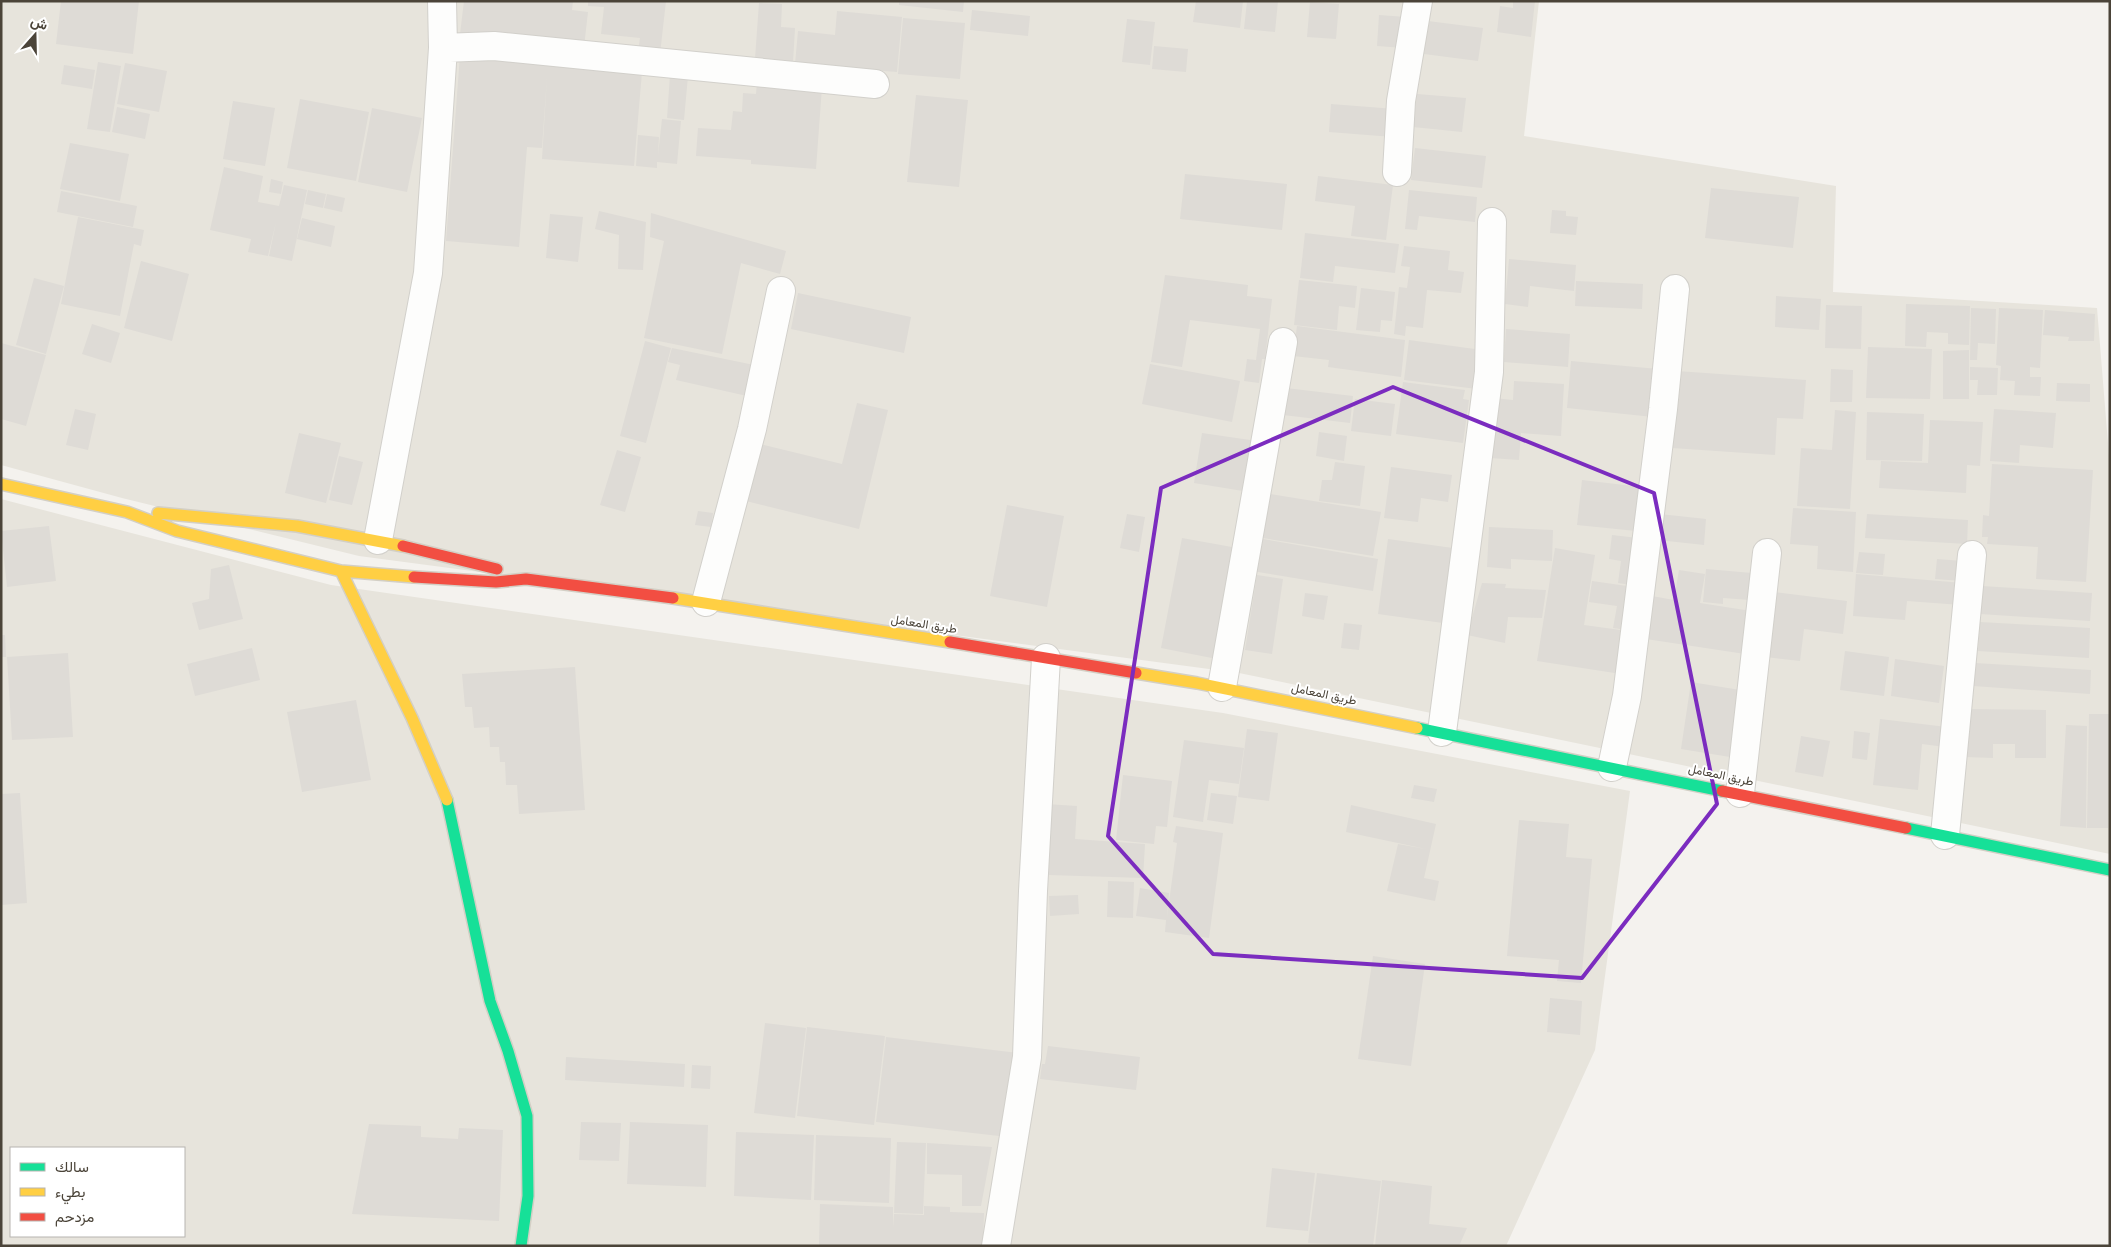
<svg xmlns="http://www.w3.org/2000/svg" width="2111" height="1247" font-family="Arial,Vazirmatn,sans-serif">
<style>
.residential{fill:#e7e4dc;fill-rule:evenodd}
.building{fill:#dedbd6}
.lines{fill:none;stroke-linecap:round;stroke-linejoin:round}
.street-casing{stroke:#d2d0cb;stroke-width:30}
.fast-casing{stroke:#d3cfc5;stroke-width:14}
.slow-casing{stroke:#d3cfc5;stroke-width:14}
.jam-casing{stroke:#d3cfc5;stroke-width:14}
.street{stroke:#fdfdfc;stroke-width:28}
.fast{stroke:#16e098;stroke-width:11}
.slow{stroke:#ffcf43;stroke-width:11}
.jam{stroke:#f24e42;stroke-width:11}
.marked{fill:none;stroke:#7b2cbf;stroke-width:4;stroke-linejoin:round}
.labels{text-anchor:middle;stroke-width:4;stroke-linejoin:round;paint-order:stroke}
.street-label{font-size:12px;fill:#4b4439;stroke:#fff}
</style>
<rect width="100%" height="100%" fill="#f4f2ee"/>
<path class="residential" d="M1,1H1539L1524,136L1836,186L1833,292L2097,308L2110,468V854L1239,673L359,556L122,498L1,465Z
M1,499L331,585L1223,713L1630,791L1595,1050L1506,1246H1ZM11,1148H184V1236H11Z"/>
<path class="building" d="M61,1H139L133,54L56,44Z
M464,1H573L572,10L588,12L584,47L460,34Z
M588,1H666L660,54L638,52L640,38L601,34L604,7L588,6Z
M899,1H964L963,12L899,5Z
M1196,1H1243L1240,28L1193,22Z
M1247,1H1278L1275,32L1244,29Z
M1513,1H1535L1531,37L1497,32L1500,6L1513,8Z
M1310,2L1339,4L1336,39L1307,37Z
M759,3L782,4L781,27L795,28L793,62L755,59Z
M972,10L1030,16L1028,36L970,30Z
M837,11L902,17L897,72L795,64L798,31L835,35Z
M1379,15L1406,17L1404,48L1377,46Z
M903,18L965,23L960,79L898,74Z
M1127,19L1155,22L1150,65L1122,62Z
M1428,21L1483,28L1478,61L1424,54Z
M1154,46L1188,49L1186,72L1152,69Z
M460,55L642,72L634,166L542,159L547,77L542,148L527,147L519,247L446,241Z
M98,62L121,66L110,132L87,129Z
M125,63L167,71L159,112L117,104Z
M64,65L95,70L92,89L61,84Z
M670,75L688,76L684,120L667,118Z
M757,82L822,87L816,169L751,164V160L696,156L698,128L731,130L733,111L742,112L743,93L756,94Z
M1417,94L1466,98L1462,132L1413,127Z
M916,95L968,100L959,187L907,182Z
M300,99L369,112L356,181L287,168Z
M233,101L275,108L265,166L223,159Z
M1331,104L1395,109L1393,137L1329,132Z
M117,107L150,114L145,139L112,132Z
M372,108L422,118L407,192L358,182Z
M662,119L681,121L677,164L657,162V168L636,166L638,135L659,137L658,155Z
M70,143L129,154L120,201L60,189Z
M1415,148L1486,156L1482,188L1411,180Z
M224,167L263,176L258,202L279,206L284,185L307,190L292,261L269,256L276,222L268,256L248,252L251,239L210,230Z
M1185,174L1287,184L1282,230L1180,219Z
M1318,176L1393,185L1386,240L1351,236L1355,206L1315,201Z
M271,179L283,182L281,194L269,192Z
M1711,188L1799,197L1793,248L1705,238Z
M308,190L326,194L323,208L305,204Z
M1409,190L1477,197L1475,222L1419,216L1417,230L1405,229Z
M61,191L137,206L133,227L57,212Z
M327,194L345,198L342,212L324,208Z
M1552,210L1566,211V216L1578,217L1576,235L1550,233Z
M599,211L646,222L643,270L618,269L619,235L595,229Z
M651,213L786,251L780,274L741,263L722,354L644,338L664,241L650,237Z
M550,214L583,217L578,262L546,258Z
M78,217L144,230L141,246L134,244L120,316L61,304Z
M302,218L335,226L331,247L297,239Z
M1305,233L1399,244L1395,273L1335,266L1333,282L1300,278Z
M1404,246L1450,251L1448,270L1464,272L1461,293L1427,290L1423,328L1406,326L1405,336L1394,334L1399,287L1407,288L1410,267L1401,266Z
M1509,259L1576,265L1574,291L1530,286L1528,307L1505,304Z
M141,261L189,274L172,341L124,328Z
M1165,275L1248,285L1247,296L1272,299L1265,359H1262L1259,383L1244,381L1247,359L1256,360L1260,329L1190,320L1182,367L1151,362Z
M34,278L64,286L46,354L16,345Z
M1299,280L1357,286L1355,308L1339,306L1337,330L1294,325Z
M1576,281L1643,284L1642,309L1575,306Z
M1361,288L1395,292L1392,321L1381,320L1380,332L1356,330Z
M798,293L911,317L904,353L791,329Z
M1776,296L1821,299L1819,330L1775,327Z
M1906,304L1970,306L1969,345L1948,344V333L1927,332L1926,347L1905,346Z
M1826,305L1862,306L1861,349L1825,348Z
M1971,308L1996,309L1995,344L1978,343L1977,360H1970Z
M1999,308L2043,310L2040,368L2030,367V377H2041L2040,396L2014,395L2015,381L2000,380L2001,366L1996,365Z
M2045,310L2095,314L2094,341H2068L2069,337L2043,335Z
M92,324L120,333L111,363L82,354Z
M1297,326L1405,340L1401,377L1328,367L1329,360L1293,356Z
M1506,329L1570,334L1568,367L1504,362Z
M1409,340L1482,350L1477,389L1404,380Z
M645,341L671,348L646,443L620,436Z
M1,343L46,355L26,426L1,419Z
M1868,347L1932,349L1930,399L1866,398Z
M672,348L754,365L747,396L676,380L680,365L668,362Z
M1969,350V399H1943V351Z
M1571,361L1658,369L1653,417L1567,408Z
M1150,364L1240,381L1232,422L1142,404Z
M1970,367L1998,368L1997,395H1977L1978,380H1970Z
M1831,369L1853,370L1852,402H1830Z
M1677,371L1806,380L1803,419L1777,418L1775,455L1672,448Z
M1514,381L1564,384L1561,436L1521,433L1519,460L1490,458L1494,398L1513,400Z
M1403,382L1465,390L1463,399L1469,400L1463,443L1396,434Z
M2057,383L2090,384V402L2056,401Z
M1286,388L1353,396L1350,423L1283,415Z
M1355,399L1395,404L1391,436L1351,431Z
M857,403L888,410L859,529L746,501L756,443L842,464Z
M75,409L96,414L88,450L66,445Z
M1994,409L2056,413L2053,448L2020,445L2019,463L1990,461Z
M1835,410L1856,412L1850,509L1797,506L1801,448L1832,450Z
M1867,412L1924,414L1922,461L1866,460Z
M1930,420L1983,422L1980,466L1967,465L1966,493L1879,488L1881,461L1928,463Z
M1319,432L1347,436L1344,461L1316,456Z
M299,433L341,443L326,503L285,493Z
M1202,433L1257,441L1249,492L1194,483Z
M617,450L641,457L625,512L600,505Z
M339,456L363,462L352,505L329,500Z
M1335,462L1365,466L1360,506L1319,501L1322,480H1332Z
M1992,464L2093,470L2086,582L2036,579L2038,547L1987,544L1988,537H1982L1983,515L1989,516Z
M1391,467L1452,475L1448,502L1421,498L1418,522L1384,518Z
M1582,480L1641,487L1636,531L1577,525Z
M1264,493L1381,512L1373,556L1257,537Z
M1007,505L1064,516L1047,607L990,596Z
M1793,508L1856,512L1853,572L1817,569L1818,546L1790,544Z
M698,511L713,513L711,527L695,525Z
M1127,514L1145,517L1139,552L1120,548Z
M1660,514L1706,519L1704,545L1658,540Z
M1867,514L1968,520L1967,544L1865,538Z
M49,526L56,581L7,587L1,531Z
M1489,527L1553,530L1552,561L1511,559V569L1487,567Z
M1612,535L1638,538L1631,585L1618,583L1621,561L1609,559Z
M1182,538L1243,549L1222,660L1161,648Z
M1257,538L1378,559L1373,591L1252,571Z
M1388,539L1460,549L1450,624L1378,614Z
M1555,548L1595,555L1584,625L1628,631L1621,674L1537,661Z
M1859,552L1885,554L1883,575L1856,573Z
M1937,559L1963,561L1962,581L1935,579Z
M229,565L243,619L199,630L192,603L209,599L211,569Z
M1706,569L1752,573L1750,600L1723,598V604L1703,602Z
M1679,570L1705,574L1700,603L1751,611L1745,654L1646,639L1652,596L1674,600Z
M1856,574L1963,583L1961,605L1907,601L1905,620L1853,616Z
M1257,575L1283,579L1272,654L1245,650Z
M1592,581L1634,587L1627,630L1613,628L1617,606L1589,602Z
M1482,583L1506,584L1505,588L1546,590L1542,618L1508,617L1505,643L1467,635Z
M1982,586L2092,593L2090,621L1980,614Z
M1774,592L1847,601L1843,634L1804,629L1800,661L1766,657Z
M1305,593L1328,596L1324,620L1302,616Z
M1980,622L2090,628L2089,658L1978,651Z
M1344,623L1362,625L1359,650L1341,648Z
M1,635H5L6,657H1Z
M252,648L260,680L195,696L187,664Z
M1845,651L1889,657L1884,696L1840,690Z
M68,653L73,737L12,740L7,657Z
M1895,659L1944,666L1939,703L1891,696Z
M1975,663L2091,670L2090,694L1973,686Z
M575,667L585,810L519,814L517,785H506L505,762H500L499,747H490L489,727L474,728L472,707H465L462,674Z
M1691,682L1740,690L1730,757L1681,749Z
M356,700L371,780L302,792L287,712Z
M1967,709L2046,710V758H2015V744H1993V758L1966,757Z
M2089,714H2110L2108,828H2087Z
M1880,719L1947,727L1945,747L1922,744L1918,790L1873,785Z
M2066,725L2087,726L2086,828L2060,826Z
M1247,729L1278,733L1269,801L1238,797Z
M1854,731L1870,733L1867,760L1852,758Z
M1801,736L1830,741L1823,777L1795,772Z
M1184,740L1244,748L1239,784L1209,780L1203,822L1173,817Z
M1123,775L1172,781L1167,827L1156,826L1154,844L1116,840Z
M1414,785L1437,789L1434,802L1411,798Z
M20,793L27,903L1,905V794Z
M1211,793L1237,796L1233,824L1207,820Z
M1046,804L1077,806L1075,839L1145,844L1143,878L1049,875Z
M1351,805L1436,824L1424,878L1439,881L1435,901L1387,891L1398,844L1426,849L1346,832Z
M1519,820L1569,824L1566,857L1592,859L1581,983L1557,981L1559,960L1507,956Z
M1176,826L1223,833L1209,938L1165,932L1166,920L1136,916L1140,888L1169,893L1167,917L1177,843L1173,842Z
M1108,881L1134,882L1133,918L1107,917Z
M1078,895L1079,914L1050,916L1049,896Z
M1373,956L1425,964L1411,1066L1358,1059Z
M1550,998L1582,1001L1580,1035L1547,1032Z
M765,1023L806,1028L795,1118L754,1113Z
M807,1027L885,1036L874,1125L797,1116Z
M886,1037L1018,1053L1008,1137L876,1122Z
M1048,1046L1140,1057L1136,1090L1040,1079L1042,1064H1045Z
M566,1057L685,1064L684,1087L565,1080Z
M692,1065L711,1066L710,1089L691,1088Z
M581,1122L621,1123L619,1161L579,1160Z
M630,1122L708,1125L706,1187L627,1184Z
M369,1124L421,1126V1137L458,1139L459,1128L503,1130L499,1221L352,1214Z
M736,1132L814,1135L811,1200L734,1196Z
M816,1135L891,1138L889,1203L814,1200Z
M897,1142L926,1143L923,1214L894,1213Z
M927,1143L992,1147L981,1206H962V1175L927,1174Z
M1272,1168L1315,1173L1308,1231L1266,1227Z
M1317,1173L1381,1181L1373,1246L1308,1243Z
M1382,1180L1432,1186L1429,1224L1467,1228L1459,1246H1375Z
M820,1204L893,1207V1227L894,1214L924,1215V1206L950,1207V1212L984,1213L983,1246H819Z"/>
<g class="lines">
<g class="street-casing">
<path id="street" d="M443,48L494,46L875,84
M1397,172L1401,101L1418,1
M378,540L428,273L443,48L442,1
M706,602L752,429L781,291
M1222,687L1283,342
M1442,732L1489,372L1492,222
M1612,767L1627,696L1663,409L1675,289
M1740,793L1767,553
M1945,835L1972,555
M996,1246L1027,1057L1033,891L1046,658"/>
</g>
<g class="fast-casing">
<path id="fast" d="M1417,728L1722,791
M447,800L490,1001L508,1051L527,1116L528,1196L521,1246
M1906,828L2110,870"/>
</g>
<g class="slow-casing">
<path id="slow" d="M1,484L127,512L177,531L341,571L414,577
M158,513L297,526L403,546
M341,571L412,718L447,800
M673,598L950,642
M1136,673L1197,683L1417,728"/>
</g>
<g class="jam-casing">
<path id="jam" d="M403,546L497,569
M414,577L496,582L526,579L673,598
M950,642L1136,673
M1722,791L1906,828"/>
</g>
<use href="#street" class="street"/>
<use href="#fast" class="fast"/>
<use href="#slow" class="slow"/>
<use href="#jam" class="jam"/>
</g>
<path class="marked" d="M1393,387L1654,493L1717,804L1582,978L1213,954L1108,836L1161,488Z"/>
<g class="labels">
<g class="street-label">
<text transform="translate(924 624) rotate(9)" y="4">طريق المعامل</text>
<text transform="translate(1324 694) rotate(12)" y="4">طريق المعامل</text>
<text transform="translate(1721 775) rotate(12)" y="4">طريق المعامل</text>
</g>
</g>
<rect width="2111" height="1247" fill="none" stroke="#4b4439" stroke-width="5"/>
<rect x="10" y="1147" width="175" height="90" fill="#ffffff" stroke="#b7b4b0"/>
<rect x="20" y="1163" width="25" height="8" fill="#16e098" stroke="#b7b4b0"/>
<text x="55" y="1172" font-size="15" fill="#4b4439">سالك</text>
<rect x="20" y="1188" width="25" height="8" fill="#ffcf43" stroke="#b7b4b0"/>
<text x="55" y="1197" font-size="15" fill="#4b4439">بطيء</text>
<rect x="20" y="1213" width="25" height="8" fill="#f24e42" stroke="#b7b4b0"/>
<text x="55" y="1222" font-size="15" fill="#4b4439">مزدحم</text>
<g transform="translate(35 35) rotate(20)" stroke="#ffffff" stroke-width="4" paint-order="stroke">
<path d="M0-4L9 19L0 12L-9 19Z" fill="#4b4439"/>
<text y="-8" font-size="14" font-weight="bold" text-anchor="middle" fill="#4b4439">ش</text>
</g>
</svg>
